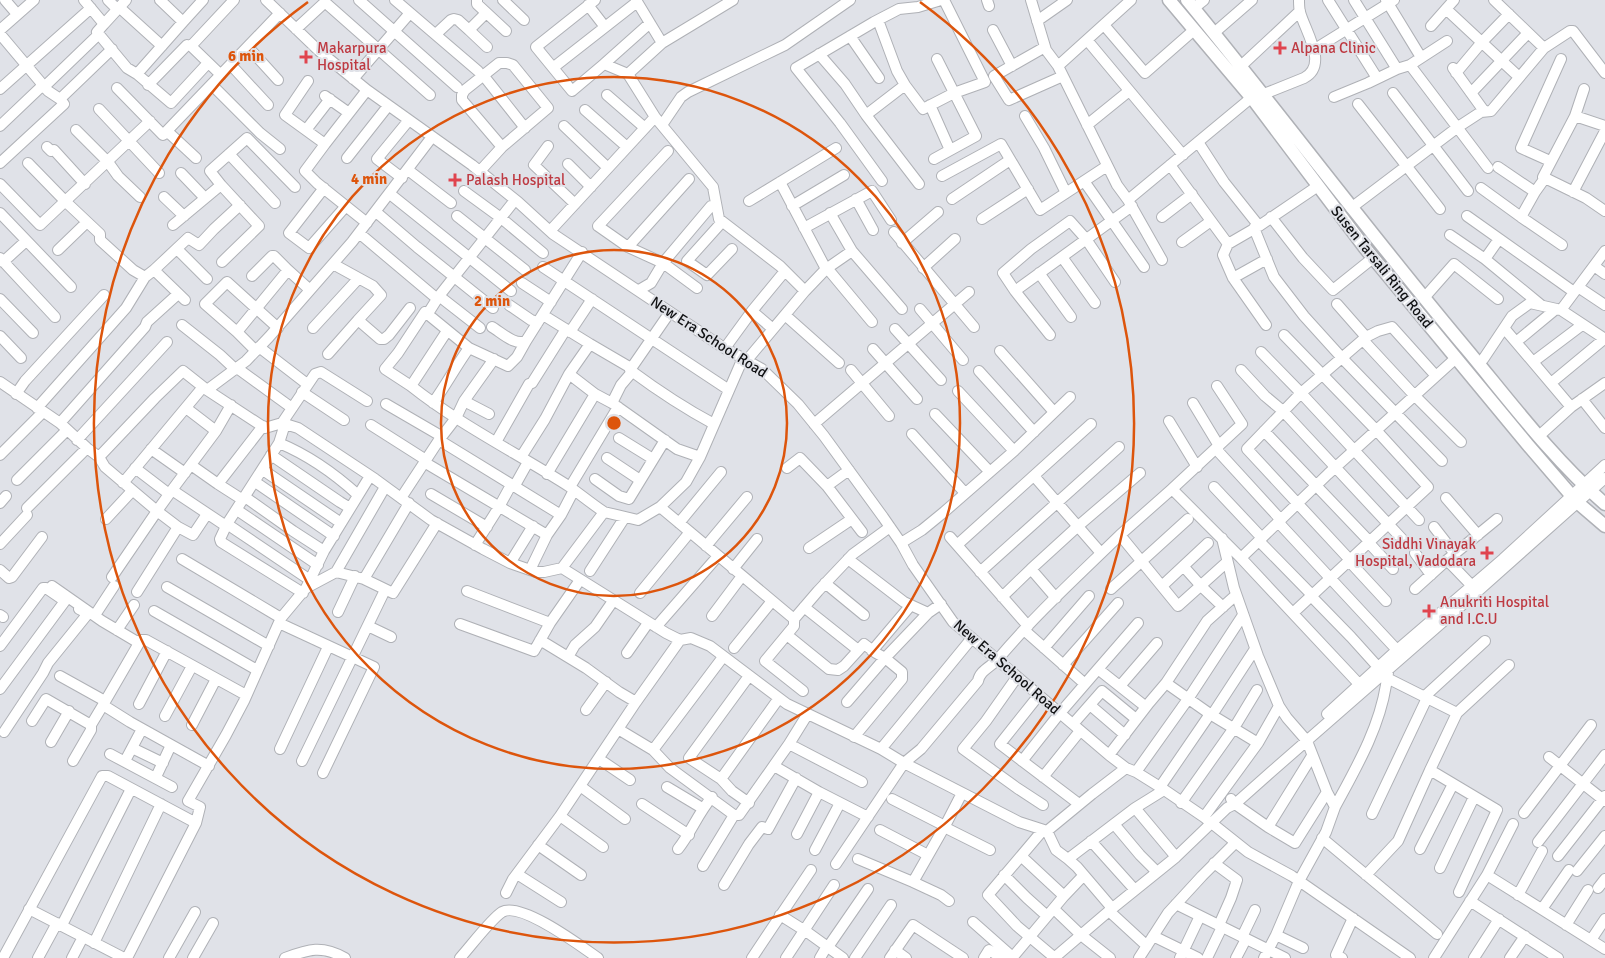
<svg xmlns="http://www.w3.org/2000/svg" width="1605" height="958" font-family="Signika,sans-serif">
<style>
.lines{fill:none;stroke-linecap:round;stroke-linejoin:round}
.minor-casing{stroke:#afb1b6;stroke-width:12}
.major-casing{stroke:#afb1b6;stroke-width:15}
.minor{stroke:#fff;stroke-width:10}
.major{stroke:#fff;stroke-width:12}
.ring{fill:none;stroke:#dd550c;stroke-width:2.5}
.health-dot{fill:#e0444e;stroke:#e0e2e8;stroke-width:2}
.labels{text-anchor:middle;stroke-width:4;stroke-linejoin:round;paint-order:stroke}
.health-label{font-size:15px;fill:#be3a42;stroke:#e0e2e8;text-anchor:start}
.street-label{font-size:15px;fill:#101113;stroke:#e0e2e8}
.centre{fill:#dd550c;stroke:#e0e2e8;stroke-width:2.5}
.ring-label{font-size:15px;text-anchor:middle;font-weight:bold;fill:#dd550c;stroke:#e0e2e8;stroke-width:4;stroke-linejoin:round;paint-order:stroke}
</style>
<rect width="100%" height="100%" fill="#e0e2e8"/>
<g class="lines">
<g class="minor-casing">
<path id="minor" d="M5,0L17,14
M84,0L104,24L126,0
M108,0L117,9
M160,0L183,22L203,0
M266,0L318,50L367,90L472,165L518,202L553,234L721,346L762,369L798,404L824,436L883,517L901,543L913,565L953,622L1109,755L1126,768L1136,772L1160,787L1204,817L1248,852L1292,876L1410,958
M359,0L457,87
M395,0L478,71
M477,0V4L506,31
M503,0L524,20
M595,0L536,47L572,91L604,64L628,74
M636,0L662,43L628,74L655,117L713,187L719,219L780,266L805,291
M987,0L989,6
M1031,0L1046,50L1058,66L1117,185L1128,200L1162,260
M1328,0L1377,78
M1354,0L1397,69
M1386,0L1419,54
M588,5L605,27
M119,7L162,46
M1194,8L1204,0
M1446,9L1519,77
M878,20L897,71L905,85L923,109L954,93L985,82L944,0
M1037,21L1067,0
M104,24L97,32L127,68L137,74L183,22
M1104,25L1145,73L1194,30
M1431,26L1454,0
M296,29L323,4H327L430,95
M0,30L34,0
M469,30L487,47
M993,30L1012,66
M1214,33L1252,0
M0,34L48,91L60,99L112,49
M436,34L451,20L454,19L458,20L469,30L486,13
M850,36L879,78
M1087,40L1183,155
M1447,41L1410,65L1488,168
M662,43L733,0
M248,47L278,80
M1045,47L994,76L1009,100L1063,76
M1544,48L1570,31H1573L1605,73
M1315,49L1394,0
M819,54L845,84L866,115L905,85
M604,64L650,23
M231,65L268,105
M1058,66L1131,0
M1241,66L1300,11
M554,67L637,2
M1453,68L1484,111
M1456,73L1482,42L1509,14
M137,74L171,103L208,63
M221,75L191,46L234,0
M483,75L525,128
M353,79L410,13
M308,81L285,115L325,144L367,90
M148,85L187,45L191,46
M212,85L260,133L280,149
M44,87L99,34
M117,88L163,135L280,13
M0,89L91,8
M1393,93L1468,191
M1471,93L1528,33
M607,95L645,128
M325,96L349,113
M1334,97L1368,83L1397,69L1410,65
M1258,98L1264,94L1304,78C1329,65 1305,31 1300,12C1299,8 1299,4 1299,0
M1358,104L1440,209
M930,105L950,150
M99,109L159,173
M585,110L627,147
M866,115L919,184
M1025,116L1044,148L1066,193
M1575,116L1584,89
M662,125L681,97L688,92L785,45L850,0
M1087,125L1129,91
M0,126L43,85
M564,126L608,168
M1605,126L1575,116L1543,177L1586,198L1605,211
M76,130L108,162L118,176L140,197
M306,130L330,99
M168,132L196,158
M1198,142L1224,182L1259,226
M325,144L305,171L317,183L367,223
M548,146L534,165L575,204
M47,147L51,151L54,150L85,184
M668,151L598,226L628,247L663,263L697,288
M229,154L275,203
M347,158L388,106
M934,159L976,136L937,59
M1550,161L1521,148L1561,59
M0,163L64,104L60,99
M28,163L66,202L100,234V240L133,270L145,277L154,270
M568,164L591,187
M1170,165L1228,244
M1498,167L1535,192L1545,178
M408,170L451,203
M480,171L502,147L548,108L513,65L507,63H499L465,90L462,95V100L502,147
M181,173L205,198
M942,176L1001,144L1040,210L1107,166
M402,178L377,159L409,120
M882,181L840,123L796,68L874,22L899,9L918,7L941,0
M1084,181L1144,267
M780,182L826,269
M0,184L40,225L150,121
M221,185L259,226L222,262
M324,188L289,233L309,248L346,206
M1481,188L1521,217
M464,191L501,218L543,253
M1535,192L1521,217L1562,245
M1573,192L1605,131
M390,194L511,291
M164,197L184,216
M856,199L873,230
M952,199L1010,160
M1128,200L1251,98
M749,201L836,148
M792,206L844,175
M1351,208L1458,127L1481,112L1491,111L1544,48L1494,0
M376,212L417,247L493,308
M0,213L71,287
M830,213L852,251L902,309
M457,216L525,270
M1467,216L1574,292
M1162,217L1192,194
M1271,217L1303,258L1333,290L1373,258
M982,219L1028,189
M722,222L687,261L707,275L732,249
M173,225L221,185L210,171L247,138L295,187
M804,228L872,191L891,220
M1254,228L1274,277L1304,316L1342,358L1442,461
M550,231L655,117
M894,232L974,327
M359,233L435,297L439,296L515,200
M1450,235L1485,259
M1499,239L1485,259L1541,305
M1182,242L1211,221
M902,243L938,212
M628,247L689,179
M177,249L207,279
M58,250L87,222
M1062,257L1095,303
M0,258L55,317
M3,262L26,241
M333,264L373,286L381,295L358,320L380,339H384L389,335L410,308
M1594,266L1605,274
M543,267L729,390
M827,268L872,322
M923,268L955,239
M1039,273L1071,317
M252,276L272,256H274L288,270
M1233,278L1267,259
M522,283L551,302
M1578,287L1605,305
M639,290L651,283L663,263L711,206
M1015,291L1003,273L1031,249L1070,221L1086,239L1115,282
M1424,298L1454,264L1498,299
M0,299L33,333
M185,300L154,270L188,238L199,245L214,229L240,205
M1337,304L1366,337
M509,305L531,320L538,322
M920,309L963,360
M1561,310L1605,251
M752,311L773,329
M670,312L630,370C657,390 684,408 714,424
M427,315L439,296L480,328
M543,315L590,344L631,368
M785,315L839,363
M182,325L220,355L235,369
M1266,325L1233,278L1223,255L1228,244L1259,226L1318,186
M492,327C502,333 515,346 526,341L582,252
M313,328L358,279
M1504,328L1571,407L1605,383
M895,329L941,380
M447,331L411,386L385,369L398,353L425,312L469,348L508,366L517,357L526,341
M237,332L205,304L227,282L278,328
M570,332L592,299
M1050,335L1015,291L1132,206
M1284,335L1376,430L1428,487L1293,613
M0,336L21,358
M1363,340L1414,395L1461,442
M1516,342L1556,309
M259,347L307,384
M725,348L752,311L785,271
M873,349L917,399
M256,351L237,332L288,270L310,290
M1000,351L1054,412
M1261,352L1301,393L1419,520
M328,354L358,320
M747,360L805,291L826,269L852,251
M1533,362L1582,325
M1479,364L1484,358L1512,316L1530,303L1561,310L1605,339
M237,368L292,408
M851,370L889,416
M1241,370L1265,396L1283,411L1404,541
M979,371L1034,432
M632,372L621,385L612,403L677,449L700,457
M569,374L590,344
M0,382L60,423L87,448L99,457L155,398L183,371L207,390L265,428L282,423L298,428L375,479L431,520L483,549L510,563L536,572H544L562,568L604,512L638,520L660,507L686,482L700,457L743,358
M1551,383L1604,339
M411,386C460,425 517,453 570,487C581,495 592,504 604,512
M1217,386L1242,424L1172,489L1241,558
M207,390L246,361L269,337L352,242L432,137
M958,391L1014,451
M302,392L344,420
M16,394L25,381L104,295
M1582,399L1605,428
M464,401L494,359
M433,403C446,385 456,366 469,348
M1193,403L1219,446
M386,404L441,436
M37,408L126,308L145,277
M186,408L216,431
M935,414L989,471
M1169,421L1197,467
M60,423L145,327L147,322L178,294
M282,423L315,374L321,372L367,401
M285,424L279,443L227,524L220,539L221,542L303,593
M814,424L969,292
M371,425L426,460
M1264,431L1370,542
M912,434L965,493
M1539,436L1571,407
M619,438L653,459
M77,440L167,342
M439,440L456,418L464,401L489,414
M496,442L529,384L532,383L566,329
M279,443C308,455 335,474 358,495
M151,449L185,473
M1216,449L1281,520
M0,455L43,412
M271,455L340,502L350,508
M99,457L105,467L157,511L172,490L223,524
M521,457L545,419L569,374L595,394
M607,458L640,480
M424,462L547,535
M191,465L218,484
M135,468L169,494
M787,468L800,458L827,486L849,470
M263,470L341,523
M547,474L595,394L612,403
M1034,476L1101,553
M595,479L619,496L629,499L665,440
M17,480L67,430
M255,482L334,536
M123,483L203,387
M827,486L862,532
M514,487L528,462
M570,487L618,407
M1214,487L1262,538
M1172,489L1120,535L1178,606L1227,562
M172,490L216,431L231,405
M431,494L487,527
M245,497L293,531L324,551
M401,498L439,440L561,515
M1446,498L1478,535
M243,500L218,484L263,426
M0,503L6,496
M660,507L794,619L818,591L853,554L890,527
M27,508L87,448
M237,510L318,565
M106,519L132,491
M1278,522L1397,650
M679,523L721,472
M227,524L310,580
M1434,527L1455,554
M950,537L1028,626
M1222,538L1234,588L1258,656L1279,706L1287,718L1307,741L1327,792L1335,807L1326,832L1299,881L1276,935L1303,948
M1259,541L1312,595
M901,543L922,530L944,512L1014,451L1070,397
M1369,543L1393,569
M0,544L27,515
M475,545L499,507L511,485
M957,545L1091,424
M706,546L747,497
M809,548L852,519
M1415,553L1431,575
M182,559L281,618
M848,559L904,602L928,613L941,604
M1350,560L1247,449L1301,393L1366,337L1378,331L1392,327L1436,376
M1349,561L1386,601
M510,563L533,526
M1184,567L1201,586L1223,607
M562,568L666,633L680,640L691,638L710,646L787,704L881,749L904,763L1019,822L1047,831L1092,794L1126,768
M733,569L757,539
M0,570L9,578L12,577L42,537
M530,570L547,535L561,515L574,490
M590,571L625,517
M336,572L385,487
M980,572L1119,447
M112,577L157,511L178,527L193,535L207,514
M364,579L409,503
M825,583L864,615
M52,586L102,621L139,643L141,640H146L246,695
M1162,586L1208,543
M167,587L269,646
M306,588L324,551L370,476
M1111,589L1188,519
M1415,589L1447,560
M1475,589L1447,560L1497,519
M385,590L368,625L370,627L391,637
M467,591L550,623L580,580
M137,592L178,527
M640,593L690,532
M1311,596L1351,637L1378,667
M1002,597L1031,569
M1056,598L1031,569L1077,527L1140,473
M804,607L858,650
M154,611L257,670
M338,612L355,576
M0,615L3,617
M95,615L114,586
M712,616L742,576
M794,619V626L765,661L803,691
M279,623L374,667L323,773
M460,624L534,651L550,623
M656,627L718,556
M117,630L134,605
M1024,630L1085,684
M787,635L829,669L838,670L844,666L864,644L876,653L885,658L928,613
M540,640L586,668L619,692L636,702L680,640
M139,643L103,705L130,722L209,766
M0,646L43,588H46L65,601L0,689
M734,648L772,601
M1044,648L1089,596
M872,651L911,605
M627,653L648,623
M568,657L575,645L595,627L613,601
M1063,665L1118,603
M1098,669L1138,623
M60,676L105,701
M1017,677L986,721L963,749L1017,788L1043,805
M1387,678L1457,713L1509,665
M1166,683L1207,621L1236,595
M1359,684L1241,558L1328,474L1456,358
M1120,686L1157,643
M1039,695L1000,744L1079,804
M1424,697L1485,641
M847,702L885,658L902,672V679L854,737
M139,704L167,651
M1090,705L1125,735
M586,710L606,682
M1457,713L1430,770L1497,810L1459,892
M1327,714L1397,650L1503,559L1605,465
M1212,715L1255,649
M165,716L192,666
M32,721L46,699L91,725L103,705
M1073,724L1102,691L1136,719
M192,725L216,679
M618,729L653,750L723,657
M4,732L43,673L48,663L86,616L85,612L79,609
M51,742L69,711
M789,744L862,782
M132,748L163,763
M280,749L328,647
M881,749L972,638
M653,750L670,768L734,815H739L789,744L807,715
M110,754L172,787
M1109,755L1149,703L1166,683L1210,714L1258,743
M1549,757L1605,801
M599,759L630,780
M73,761L91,730V725
M125,761L142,729
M302,761L368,625
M1022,761L1060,713L1098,669L1146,707
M774,766L819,792L868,817
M1136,772L1188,699L1243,615
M156,777L171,745
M1043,777L1080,731
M721,779L779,698
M580,786L625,819
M667,787L702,808
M1160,787L1210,714
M892,799L945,826
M1231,799L1235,804L1268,827L1295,843L1327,792
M749,803L732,791L721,779L689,758L749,676
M1181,803L1234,728L1257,690
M642,804L689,835
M1335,807C1356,768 1379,729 1386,685C1387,678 1389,672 1388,666
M1135,808L1176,857
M1524,813L1591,725
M1372,814L1427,698
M560,816L603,847
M1204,817L1258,743L1279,706
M1114,824L1140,855L1157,872
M944,827L990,850
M1268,827L1312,756
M880,830L928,855
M1043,830L988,895L1017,926L1055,958
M1047,831L1056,850L1068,859L1135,808L1164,790
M797,834L819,792
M1322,838L1437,934
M1091,841L1135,890
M1538,842L1605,755
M538,845L581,875
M678,849C691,833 698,813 712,797
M1420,849L1453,784
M815,850L840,803
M1021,856L1064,896
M1558,856L1605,796
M858,859L913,882L946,824L962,793
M1068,859L1077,867L1112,908
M1214,863L1237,880L1231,898L1219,925
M836,864L904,763L921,749L978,681C980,670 991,667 998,659C1035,615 1079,575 1120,535
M703,866L734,815
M1440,868L1474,797
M1577,871L1605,836
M517,874L561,902
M1004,875L1027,898L1047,916
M1366,875L1398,841L1430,770
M1487,875L1605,949
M913,882L941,895L949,901
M724,885L749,844L762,827L768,829L796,778
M1598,888L1605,879
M506,893L513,879L560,816L636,702
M1518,895L1542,851
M1470,901L1558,958
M1176,904L1285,958
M29,909L124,958
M1054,909L1081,935L1110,958
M1542,909L1569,870
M1109,911L1147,946
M780,915L807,932L843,958
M973,922L1008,953L1010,958
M62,925L131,789
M1566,925L1588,890
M1153,936L1198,958
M1242,937L1255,910
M1591,940L1605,919
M94,943L161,804
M828,947L868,889
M895,950L906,958
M3,958L102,776H108L196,823
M38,958L57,923
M72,958L83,937
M127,958L196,823L200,807L188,801L226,735L244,701L281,618L306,588L336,572L364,579L393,593L437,523
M169,958L195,912
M193,958L213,923
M285,958C309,949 322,945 345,958
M460,958C470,947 491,919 502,912C521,901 582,947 598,958
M752,958L811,870
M786,958L834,885
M820,958L827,946
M855,958L891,905
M890,958L913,925L963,958
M984,958L989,950L1002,958
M1012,958L1064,896L1084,875
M1054,958L1109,911L1176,857L1227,808L1235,804L1271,772L1477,592L1605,478
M1139,958L1168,913L1202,876L1235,843
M1180,958L1200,916
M1207,958L1222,927
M1236,958L1246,939
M1264,958L1276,935
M1342,958L1336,955L1353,918
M1434,958L1487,875L1513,824
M1474,958L1499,919
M1510,958L1525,936"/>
</g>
<g class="major-casing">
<path id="major" d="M1169,0L1255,102L1365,248L1528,445L1577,502L1605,526
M1187,0C1282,116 1372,237 1469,352C1512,404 1554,460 1605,504"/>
</g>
<use href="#minor" class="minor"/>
<use href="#major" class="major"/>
</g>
<g class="ring">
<circle cx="614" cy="423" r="173"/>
<circle cx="614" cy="423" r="346"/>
<path d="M920 2A520 520 0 1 1 308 2"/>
</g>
<g class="health-dot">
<path d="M1277.5 40.5h5v5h5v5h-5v5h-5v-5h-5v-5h5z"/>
<path d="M303.5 49.5h5v5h5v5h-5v5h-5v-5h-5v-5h5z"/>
<path d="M452.5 172.5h5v5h5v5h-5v5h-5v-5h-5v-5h5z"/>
<path d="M1484.5 545.5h5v5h5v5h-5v5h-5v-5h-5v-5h5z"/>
<path d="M1426.5 603.5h5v5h5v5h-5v5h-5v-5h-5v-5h5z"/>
</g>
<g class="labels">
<g class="health-label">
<text x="317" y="53">Makarpura<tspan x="317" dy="17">Hospital</tspan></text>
<text x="1291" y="53">Alpana Clinic</text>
<text x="466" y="185">Palash Hospital</text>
<text x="1476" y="549" text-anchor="end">Siddhi Vinayak<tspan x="1476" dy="17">Hospital, Vadodara</tspan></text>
<text x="1440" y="607">Anukriti Hospital<tspan x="1440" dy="17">and I.C.U</tspan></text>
</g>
<g class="street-label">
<text transform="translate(1382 267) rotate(51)" y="5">Susen Tarsali Ring Road</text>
<text transform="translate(709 337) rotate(33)" y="5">New Era School Road</text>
<text transform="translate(1007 667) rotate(41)" y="5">New Era School Road</text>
</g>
</g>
<circle cx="614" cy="423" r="8" class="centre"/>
<g class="ring-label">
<text x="246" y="61">6 min</text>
<text x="369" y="184">4 min</text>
<text x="492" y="306">2 min</text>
</g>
</svg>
